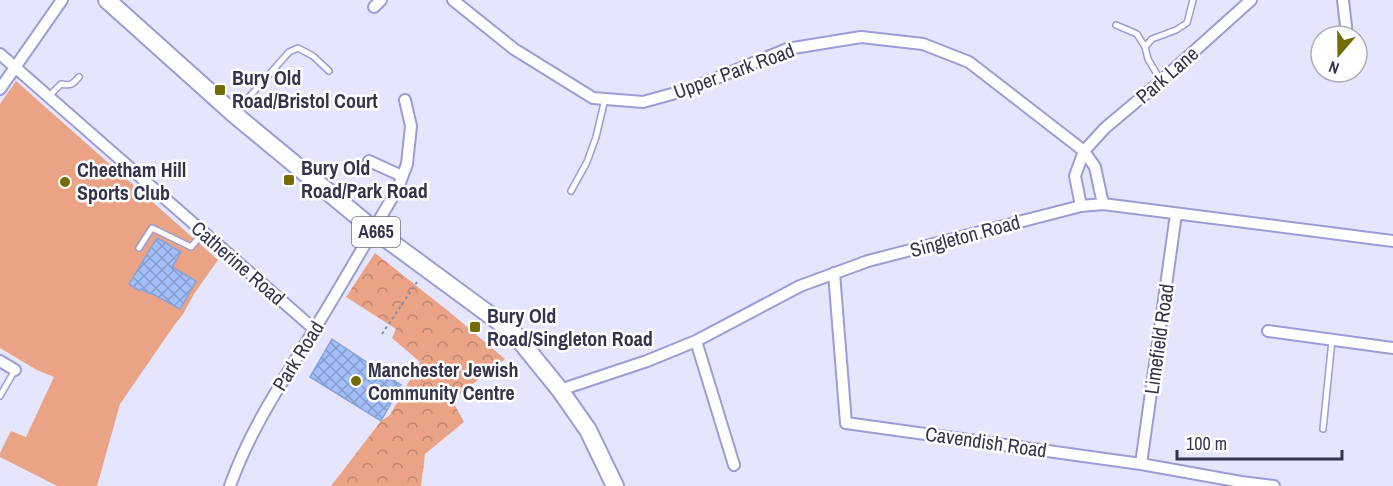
<svg xmlns="http://www.w3.org/2000/svg" width="1393" height="486" font-family="'Archivo Narrow',sans-serif">
<style>
.grass{fill:#eaa385}
.forest{fill:url(#forest-crowns)}
.building{fill:url(#building-cross-hatch);stroke:#88a2d7;stroke-width:1.5}
.lines{fill:none;stroke-linecap:round;stroke-linejoin:round}
.service-casing{stroke:#9c9cd6;stroke-width:8}
.minor-casing{stroke:#9c9cd6;stroke-width:14}
.primary-casing{stroke:#9c9cd6;stroke-width:20}
.path{stroke:#8e8ea6;stroke-width:2;stroke-dasharray:3 3;stroke-linecap:butt}
.service{stroke:#fff;stroke-width:5}
.minor{stroke:#fff;stroke-width:10}
.primary{stroke:#fff;stroke-width:16}
.poi-dot{fill:#736b04;stroke:#fff;stroke-width:2}
.labels{text-anchor:middle;stroke-width:5;stroke-linejoin:round;paint-order:stroke}
.shield{fill:#fff;stroke:#717182;stroke-width:1.5}
.shield-label{font-size:18px;font-weight:bold;fill:#34344c}
.street-label{font-size:20px;fill:#34344c;stroke:#fff}
.poi-label{font-size:20px;font-weight:bold;fill:#34344c;stroke:#fff;text-anchor:start}
</style>
<defs>
<pattern id="forest-crowns" width="20" height="18" patternUnits="userSpaceOnUse" patternTransform="scale(1.5)"><rect width="20" height="18" fill="#eaa385"/><path d="M2 6a3 3 0 1 1 6 0M12 15a3 3 0 1 1 6 0" fill="none" stroke="#be866f"/></pattern>
<pattern id="building-cross-hatch" width="8" height="8" patternUnits="userSpaceOnUse" patternTransform="scale(1.5)"><rect width="8" height="8" fill="#a2bff9"/><path d="M0 0l8 8M0 8l8-8" fill="none" stroke="#859ccc"/></pattern>
</defs>
<rect width="100%" height="100%" fill="#e5e6fe"/>
<path class="grass" d="M16,81L218,260L194,294L183,314L173,327L120,404L97,486H57L0,457V453L11,431L26,437L54,377L37,370L0,348V104Z"/>
<path class="forest" d="M375,253L447,310L505,359L452,400L464,422L425,454L421,486H331L381,421L390,415L420,362L392,338L396,329L346,297Z"/>
<path class="building" d="M157,238L181,252L172,267L196,281L180,309L151,293L150,294L141,289L140,291L129,284Z
M332,339L401,385L381,421L310,377Z"/>
<g class="lines">
<g class="service-casing">
<path id="service" d="M1116,25L1137,34L1145,47
M1161,81L1148,59L1145,47L1152,39L1176,30L1187,23L1193,0
M48,97L61,84C70,86 72,85 79,77
M235,113L289,52L298,48L313,56L329,71
M571,191L587,162L596,137L605,99
M139,248L152,228L191,247L203,233
M0,396L15,370
M1323,429L1332,340"/>
</g>
<g class="minor-casing">
<path id="minor" d="M453,0L514,49L593,98L643,102L690,89L787,49L861,37L923,44L969,62L1084,151L1095,167L1103,204
M1343,0L1347,35
M374,7L381,0
M0,54L314,329
M0,89L62,0
M369,161L402,176
M1081,206L1075,176L1084,151L1105,128L1161,81L1251,0
M834,273L846,423L1141,464L1241,482L1274,486
M1268,331L1393,348
M696,341L734,465
M0,361L15,370
M560,390L647,361L696,341L800,286L868,261L1081,206L1103,204L1393,241
M1141,464L1176,214
M230,486C250,429 283,381 314,330C343,283 370,235 398,188L407,164L411,126L405,100"/>
</g>
<g class="primary-casing">
<path id="primary" d="M107,0L234,114L373,229L513,332L560,390L588,430L615,486"/>
</g>
<path class="path" d="M382,334L417,282"/>
<use href="#service" class="service"/>
<use href="#minor" class="minor"/>
<use href="#primary" class="primary"/>
</g>
<g class="poi-dot">
<rect x="214" y="84" width="12" height="12" rx="3"/>
<rect x="283" y="174" width="12" height="12" rx="3"/>
<circle cx="65" cy="182" r="6"/>
<rect x="469" y="321" width="12" height="12" rx="3"/>
<circle cx="356" cy="381" r="6"/>
</g>
<g class="labels">
<rect class="shield" x="352" y="217" width="48" height="30" rx="4.5"/>
<g class="shield-label">
<text x="376" y="238">A665</text>
</g>
<g class="street-label">
<text transform="translate(734 71) rotate(-20)" y="7">Upper Park Road</text>
<text transform="translate(1167 75) rotate(-41)" y="7">Park Lane</text>
<text transform="translate(965 236) rotate(-15)" y="7">Singleton Road</text>
<text transform="translate(238 263) rotate(41)" y="7">Catherine Road</text>
<text transform="translate(1159 339) rotate(-82)" y="7">Limefield Road</text>
<text transform="translate(298 356) rotate(-58)" y="7">Park Road</text>
<text transform="translate(986 442) rotate(8)" y="7">Cavendish Road</text>
</g>
<g class="poi-label">
<text x="232" y="85">Bury Old<tspan x="232" dy="23">Road/Bristol Court</tspan></text>
<text x="301" y="175">Bury Old<tspan x="301" dy="23">Road/Park Road</tspan></text>
<text x="77" y="177">Cheetham Hill<tspan x="77" dy="23">Sports Club</tspan></text>
<text x="487" y="323">Bury Old<tspan x="487" dy="23">Road/Singleton Road</tspan></text>
<text x="368" y="377">Manchester Jewish<tspan x="368" dy="23">Community Centre</tspan></text>
</g>
</g>
<g transform="translate(1339 54) rotate(200)"><circle r="28" fill="#ffffff" stroke="#aeaeb7" stroke-width="1.5"/>
<path d="M0-4.5L10 22L0 15L-10 22Z" fill="#736b04"/>
<text y="-9" font-size="16" font-weight="bold" text-anchor="middle" fill="#34344c">N</text>
</g>
<path d="M1177 450v9h165v-9" fill="none" stroke="#34344c" stroke-width="3"/>
<text x="1186" y="450" font-size="18" fill="#34344c" stroke="#ffffff" stroke-width="4.5" paint-order="stroke">100 m</text>
</svg>
